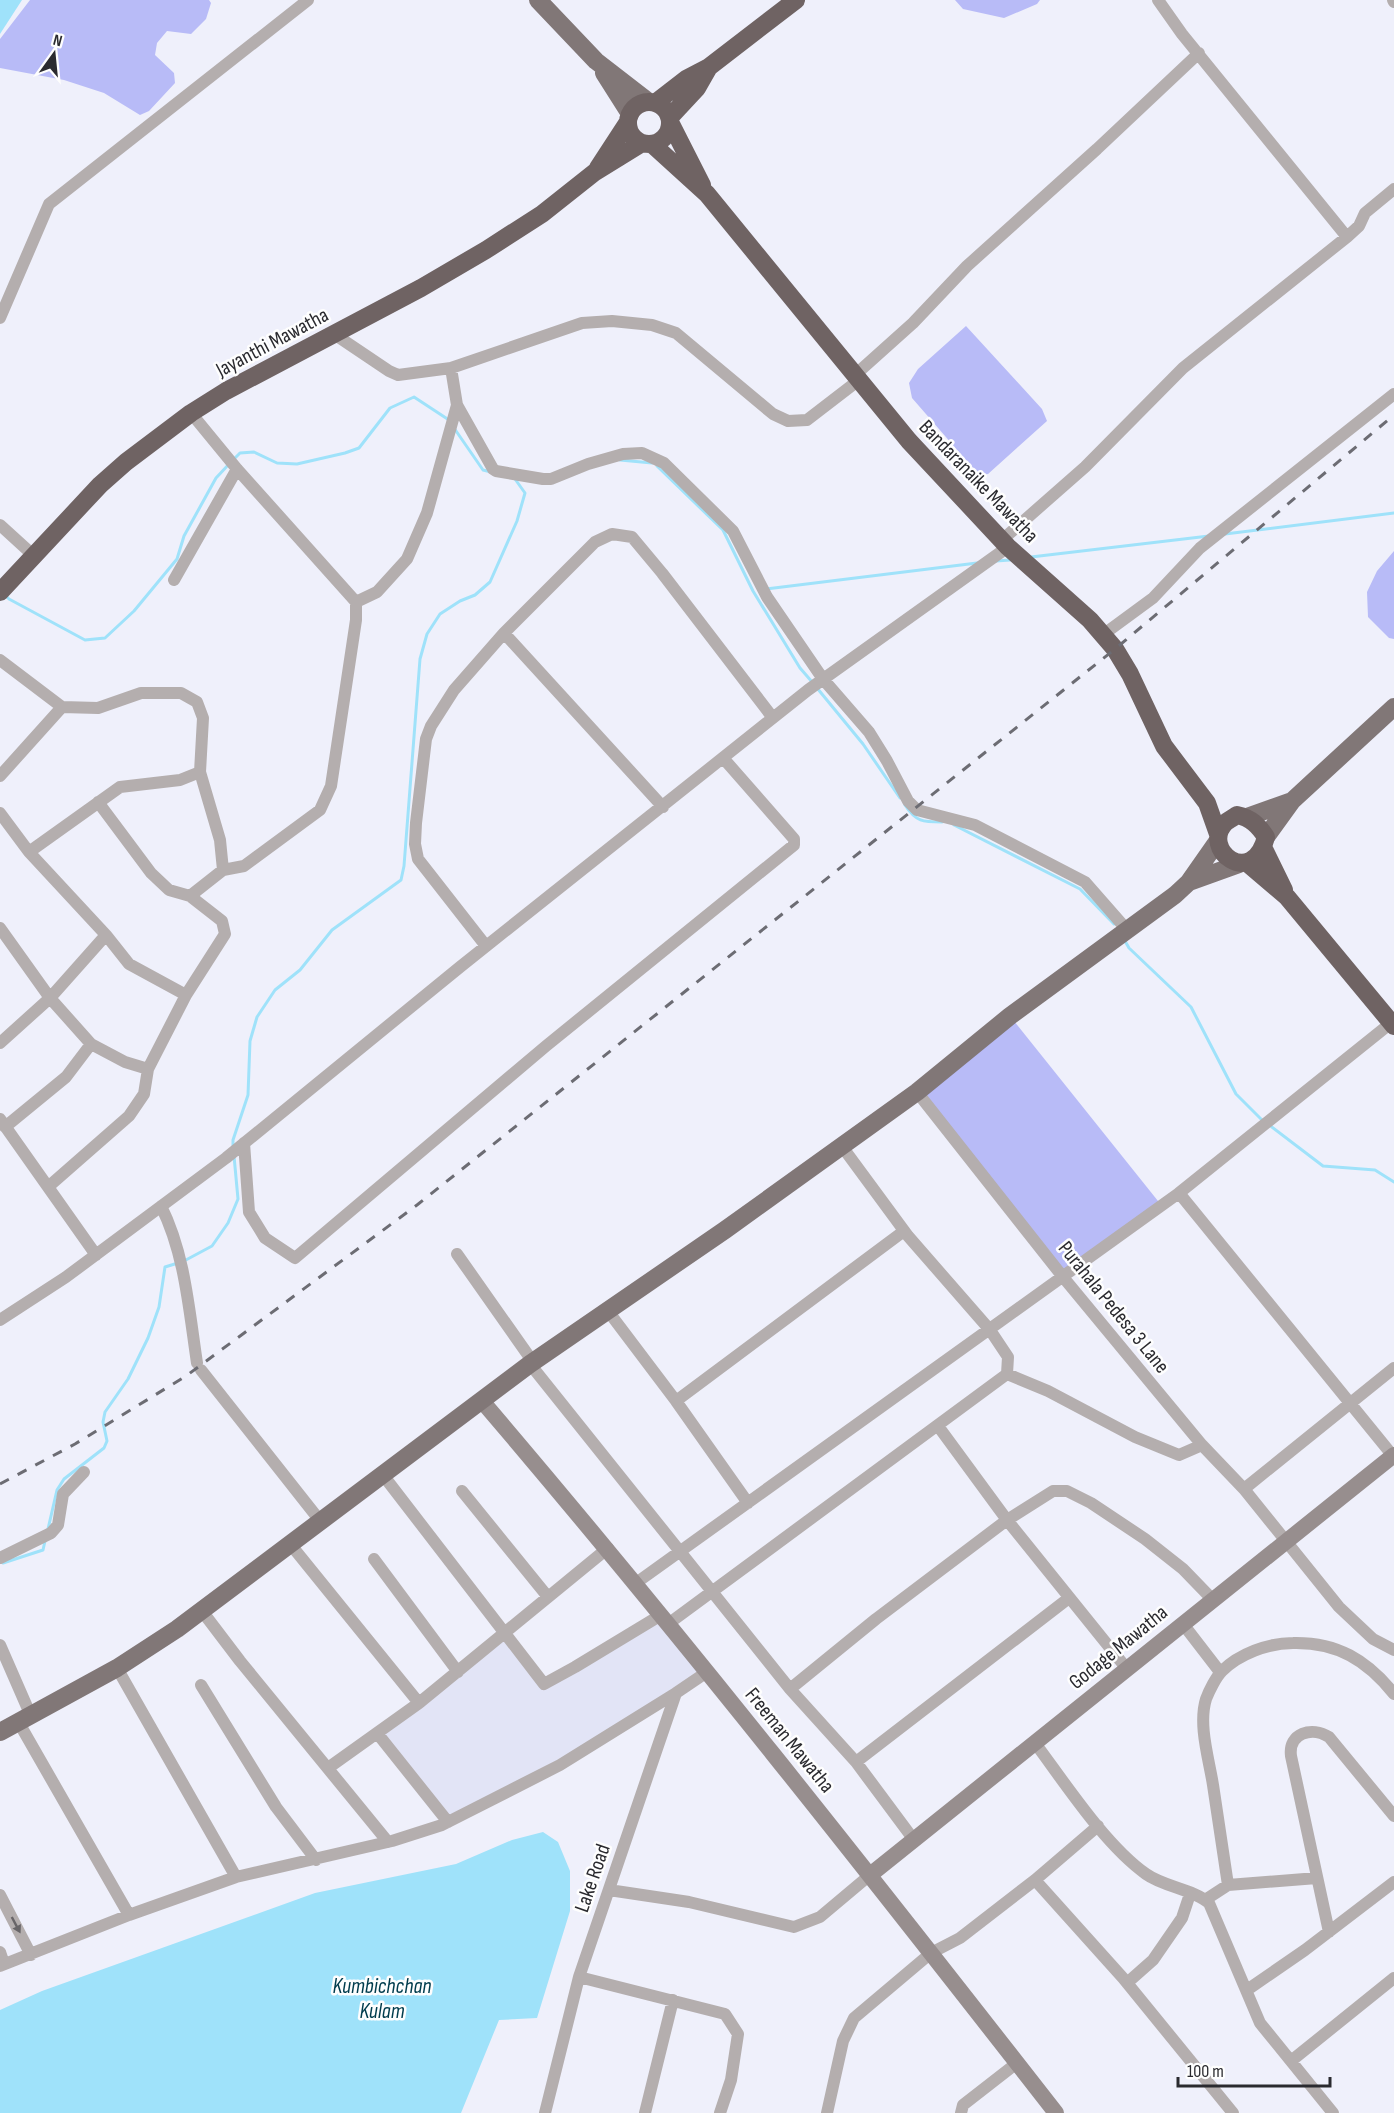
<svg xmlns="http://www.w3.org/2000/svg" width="1394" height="2113" font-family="'Sofia Sans Condensed',sans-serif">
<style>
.built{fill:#e2e4f6}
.green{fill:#b8bbf7}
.water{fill:#9fe2fa}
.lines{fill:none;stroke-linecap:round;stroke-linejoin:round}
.stream{stroke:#9fe2fa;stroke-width:3}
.street{stroke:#b4aeae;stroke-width:12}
.secondary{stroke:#978e8e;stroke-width:16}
.primary{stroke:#817777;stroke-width:18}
.highway{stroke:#6f6363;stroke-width:18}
.rail{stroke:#6c6c73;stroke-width:3;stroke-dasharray:10 10;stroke-linecap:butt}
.oneway{fill:#686568}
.labels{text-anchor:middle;stroke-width:5;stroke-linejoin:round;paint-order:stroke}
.street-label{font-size:21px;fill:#2a2a2f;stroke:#fefefe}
.water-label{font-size:22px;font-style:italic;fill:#003c4d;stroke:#fefefe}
</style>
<rect width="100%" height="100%" fill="#eff0fb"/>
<path class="built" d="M661,1615L707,1672L676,1693L448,1822L377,1733L505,1633L545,1684Z"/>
<path class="green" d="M30,0H209L211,3L206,19L191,34L167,31L157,43L155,55L174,73L175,83L149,111L140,115L104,93L64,80L0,68V39Z
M955,0H1040L1037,4L1004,18L963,9Z
M966,326L1042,409L1047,421L988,474L979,475L912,398L909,383L918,369Z
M1394,551V639L1389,638L1368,617L1367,592L1377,571Z
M1010,1016L1162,1206L1063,1277L917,1092Z"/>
<path class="water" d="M0,0H22L0,34Z
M543,1832L558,1842L570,1871V1911L537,2018L499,2020L461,2113H0V2010L42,1991L315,1893L456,1864L512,1840Z"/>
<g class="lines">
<path class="stream" d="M454,428L483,470L491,472
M234,459L240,453L254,452L277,463L297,464L345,453L359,448L390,408L414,397L449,420
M620,460L652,463
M657,466L723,530L753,591L800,668L813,683
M1225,534L1394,513
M1031,557L1209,536
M996,561L1010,560
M766,589L977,563
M5,595L9,599L85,640L105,638L134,611L177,559L184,536L216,478L230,463
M817,688L863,744L900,798
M905,805C916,822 923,822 942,822
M954,825L1080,889L1114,924
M1125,941L1129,948L1191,1007L1236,1094L1263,1121
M1268,1124L1323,1166L1375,1170L1394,1182
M233,1146V1140L248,1095L250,1041L257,1017L275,990L300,970L332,930L401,880L404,866L420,659L427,634L440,614L460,601L475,595L490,582L517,521L525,493L515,479
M184,1261L212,1246L228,1223L238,1199L234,1156
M48,1529L57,1490L64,1479L104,1448L107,1441L103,1422L105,1412L128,1379L148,1338L159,1307L165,1267L178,1263
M3,1563L43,1550L45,1541"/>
<path class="street" d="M1158,0L1182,34L1347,237
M1393,0L1394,2
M0,318L49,204L308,0
M334,334L389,371L398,375L451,368L582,323L612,321L652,325L676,333L773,414L788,421L807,420L859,380
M855,375L913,323L967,266L1097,149L1199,53
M457,405L493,469L496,471L543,479H551L588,464L623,454L642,453L664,463L733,531L767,597L823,679L869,732L887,761L908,801L917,810L975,825L1085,882L1128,931
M191,413L237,469L356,602L377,592L407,559L427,513L457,405L451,368
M0,525L33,555
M1002,540L1085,467L1183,368L1347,237L1359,226L1365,213L1394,189
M174,580L237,469
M504,633L663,807
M1104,634L1153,598L1200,548L1394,394
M0,660L62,707L98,708L141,693H181L197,702L203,718L200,772L220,840L223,870
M0,776L62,707
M98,802L151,873L169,890L190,896
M0,813L29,852L106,935L129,964L186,995
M29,852L120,787L180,780L200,772
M0,928L50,998L91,1044L125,1062L148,1069
M486,946L418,859L415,844L416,823L426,739L431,726L454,690L504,633L595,542L612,534L632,537L662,573L773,718
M0,1043L50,998L106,935
M917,1092L1063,1277L1202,1445L1244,1489L1339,1607L1373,1639L1394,1650
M0,1119L96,1255
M5,1127L66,1077L91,1044
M244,1143L249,1212L265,1238L295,1258L546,1046L794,845V839L724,759
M48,1187L129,1116L144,1094L148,1069L186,995L225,934L222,921L190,896L223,870L244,866L320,810L331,786L356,620V602
M1179,1193L1393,1456
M161,1206C185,1254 189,1310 197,1363
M457,1254L533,1362
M608,1311L676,1401L748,1503
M0,1320L66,1277L226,1158L460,967L808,690L1008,547
M530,1364L790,1689L856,1762L914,1840
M201,1370L321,1522
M1007,1374L1048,1391L1135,1437L1179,1455L1202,1445
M676,1401L904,1231
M938,1426L1007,1520L1127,1669
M383,1475L544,1684L575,1667L661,1615
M1244,1489L1394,1368
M462,1491L548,1597
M291,1545L419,1703L608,1548
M0,1558L51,1533L58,1525L63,1494L84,1472
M374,1559L458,1672
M636,1583L1179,1193L1391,1023
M202,1611L240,1661L388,1842
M668,1624L1007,1374L1008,1357L990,1330L908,1236L841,1145
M1183,1624L1220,1672
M0,1645L31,1716
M117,1668L236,1877
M201,1685L276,1807L316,1860
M790,1689L876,1619L1007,1520L1053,1491H1067L1091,1503L1145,1539L1183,1569L1213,1600
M19,1723L129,1915
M377,1733L448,1822
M1035,1743C1065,1783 1105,1845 1146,1874C1164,1887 1193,1889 1209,1903L1260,2023L1333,2113
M856,1762L1069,1598
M328,1768L419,1703
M1035,1880L1123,1978L1233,2113
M1228,1885C1223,1851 1218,1818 1213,1785C1209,1759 1198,1725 1206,1699C1209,1691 1216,1677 1222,1671C1239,1654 1268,1643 1293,1643C1337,1642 1367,1660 1394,1694
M609,1890L689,1902L794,1927L820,1917L870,1875
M0,1895L31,1955
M1205,1900L1228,1885L1317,1878
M1329,1932L1291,1756C1288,1733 1312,1726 1329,1737L1394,1816
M0,1952L4,1964
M0,1966L129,1915L236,1877L392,1841L442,1825L560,1765L676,1693
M579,1977L725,2014L738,2034L731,2080L720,2113
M1127,1983L1153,1960L1182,1918L1190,1894
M1247,1990L1305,1950L1394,1882
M1291,2061L1394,1978
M545,2113L579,1977L676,1693L707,1672
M645,2113L673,2000
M827,2113L843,2041L854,2018L931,1953L960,1938L1035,1880L1098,1826
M961,2113L963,2105L1017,2063"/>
<path class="secondary" d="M482,1401C680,1633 868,1872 1056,2113
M870,1875L1394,1455"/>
<path class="primary" d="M538,0L596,61L649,102
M604,73L630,114
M1247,817L1292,801
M1266,837L1292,801L1394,707
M1189,882L1239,864
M0,1732L117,1668L177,1629L530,1364L725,1230L917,1092L1010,1016L1175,895L1189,882L1217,842"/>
<path class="highway" d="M628 123a21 21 0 1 1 42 0a21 21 0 1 1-42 0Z
M655,103L686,79L709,67L796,0
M670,117L697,88L709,67
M670,122L702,185
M652,144L707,194L909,441L1008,547L1090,620L1115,649L1130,674L1164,746L1207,803L1218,834
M598,168L628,122
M0,592L100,485L126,462L191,413L226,391L421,288L486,250L542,214L595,172L642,143
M1237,815C1251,818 1258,825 1266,837C1252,890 1200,849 1225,823C1228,820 1233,818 1237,815Z
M1263,847L1284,890
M1247,863L1287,897L1394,1026"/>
<path class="rail" d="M0,1484L75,1444L186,1376L417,1205L1115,649L1394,415"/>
</g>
<defs><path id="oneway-solid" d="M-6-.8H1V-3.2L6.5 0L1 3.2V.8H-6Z" transform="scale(1.5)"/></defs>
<use class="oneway" href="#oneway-solid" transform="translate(16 1925) rotate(62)"/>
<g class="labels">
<g class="street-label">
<text transform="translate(272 342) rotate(-28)" y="7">Jayanthi Mawatha</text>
<text transform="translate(979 481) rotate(46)" y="7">Bandaranaike Mawatha</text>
<text transform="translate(1114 1307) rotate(51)" y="7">Purahala Pedesa 3 Lane</text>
<text transform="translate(1118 1647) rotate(-39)" y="7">Godage Mawatha</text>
<text transform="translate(790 1740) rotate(51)" y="7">Freeman Mawatha</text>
<text transform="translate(592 1878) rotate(-71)" y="7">Lake Road</text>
</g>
<g class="water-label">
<text x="382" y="1993">Kumbichchan<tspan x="382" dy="25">Kulam</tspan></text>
</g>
</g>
<g transform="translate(54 54) rotate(15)" stroke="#fefefe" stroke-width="4.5" paint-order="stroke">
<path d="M0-4.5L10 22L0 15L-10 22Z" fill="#2a2a2f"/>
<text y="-9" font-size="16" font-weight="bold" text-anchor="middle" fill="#2a2a2f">N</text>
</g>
<path d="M1178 2077v9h152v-9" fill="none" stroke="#2a2a2f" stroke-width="3"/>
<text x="1187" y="2077" font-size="18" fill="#2a2a2f" stroke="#fefefe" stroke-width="4.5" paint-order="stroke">100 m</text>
</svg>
